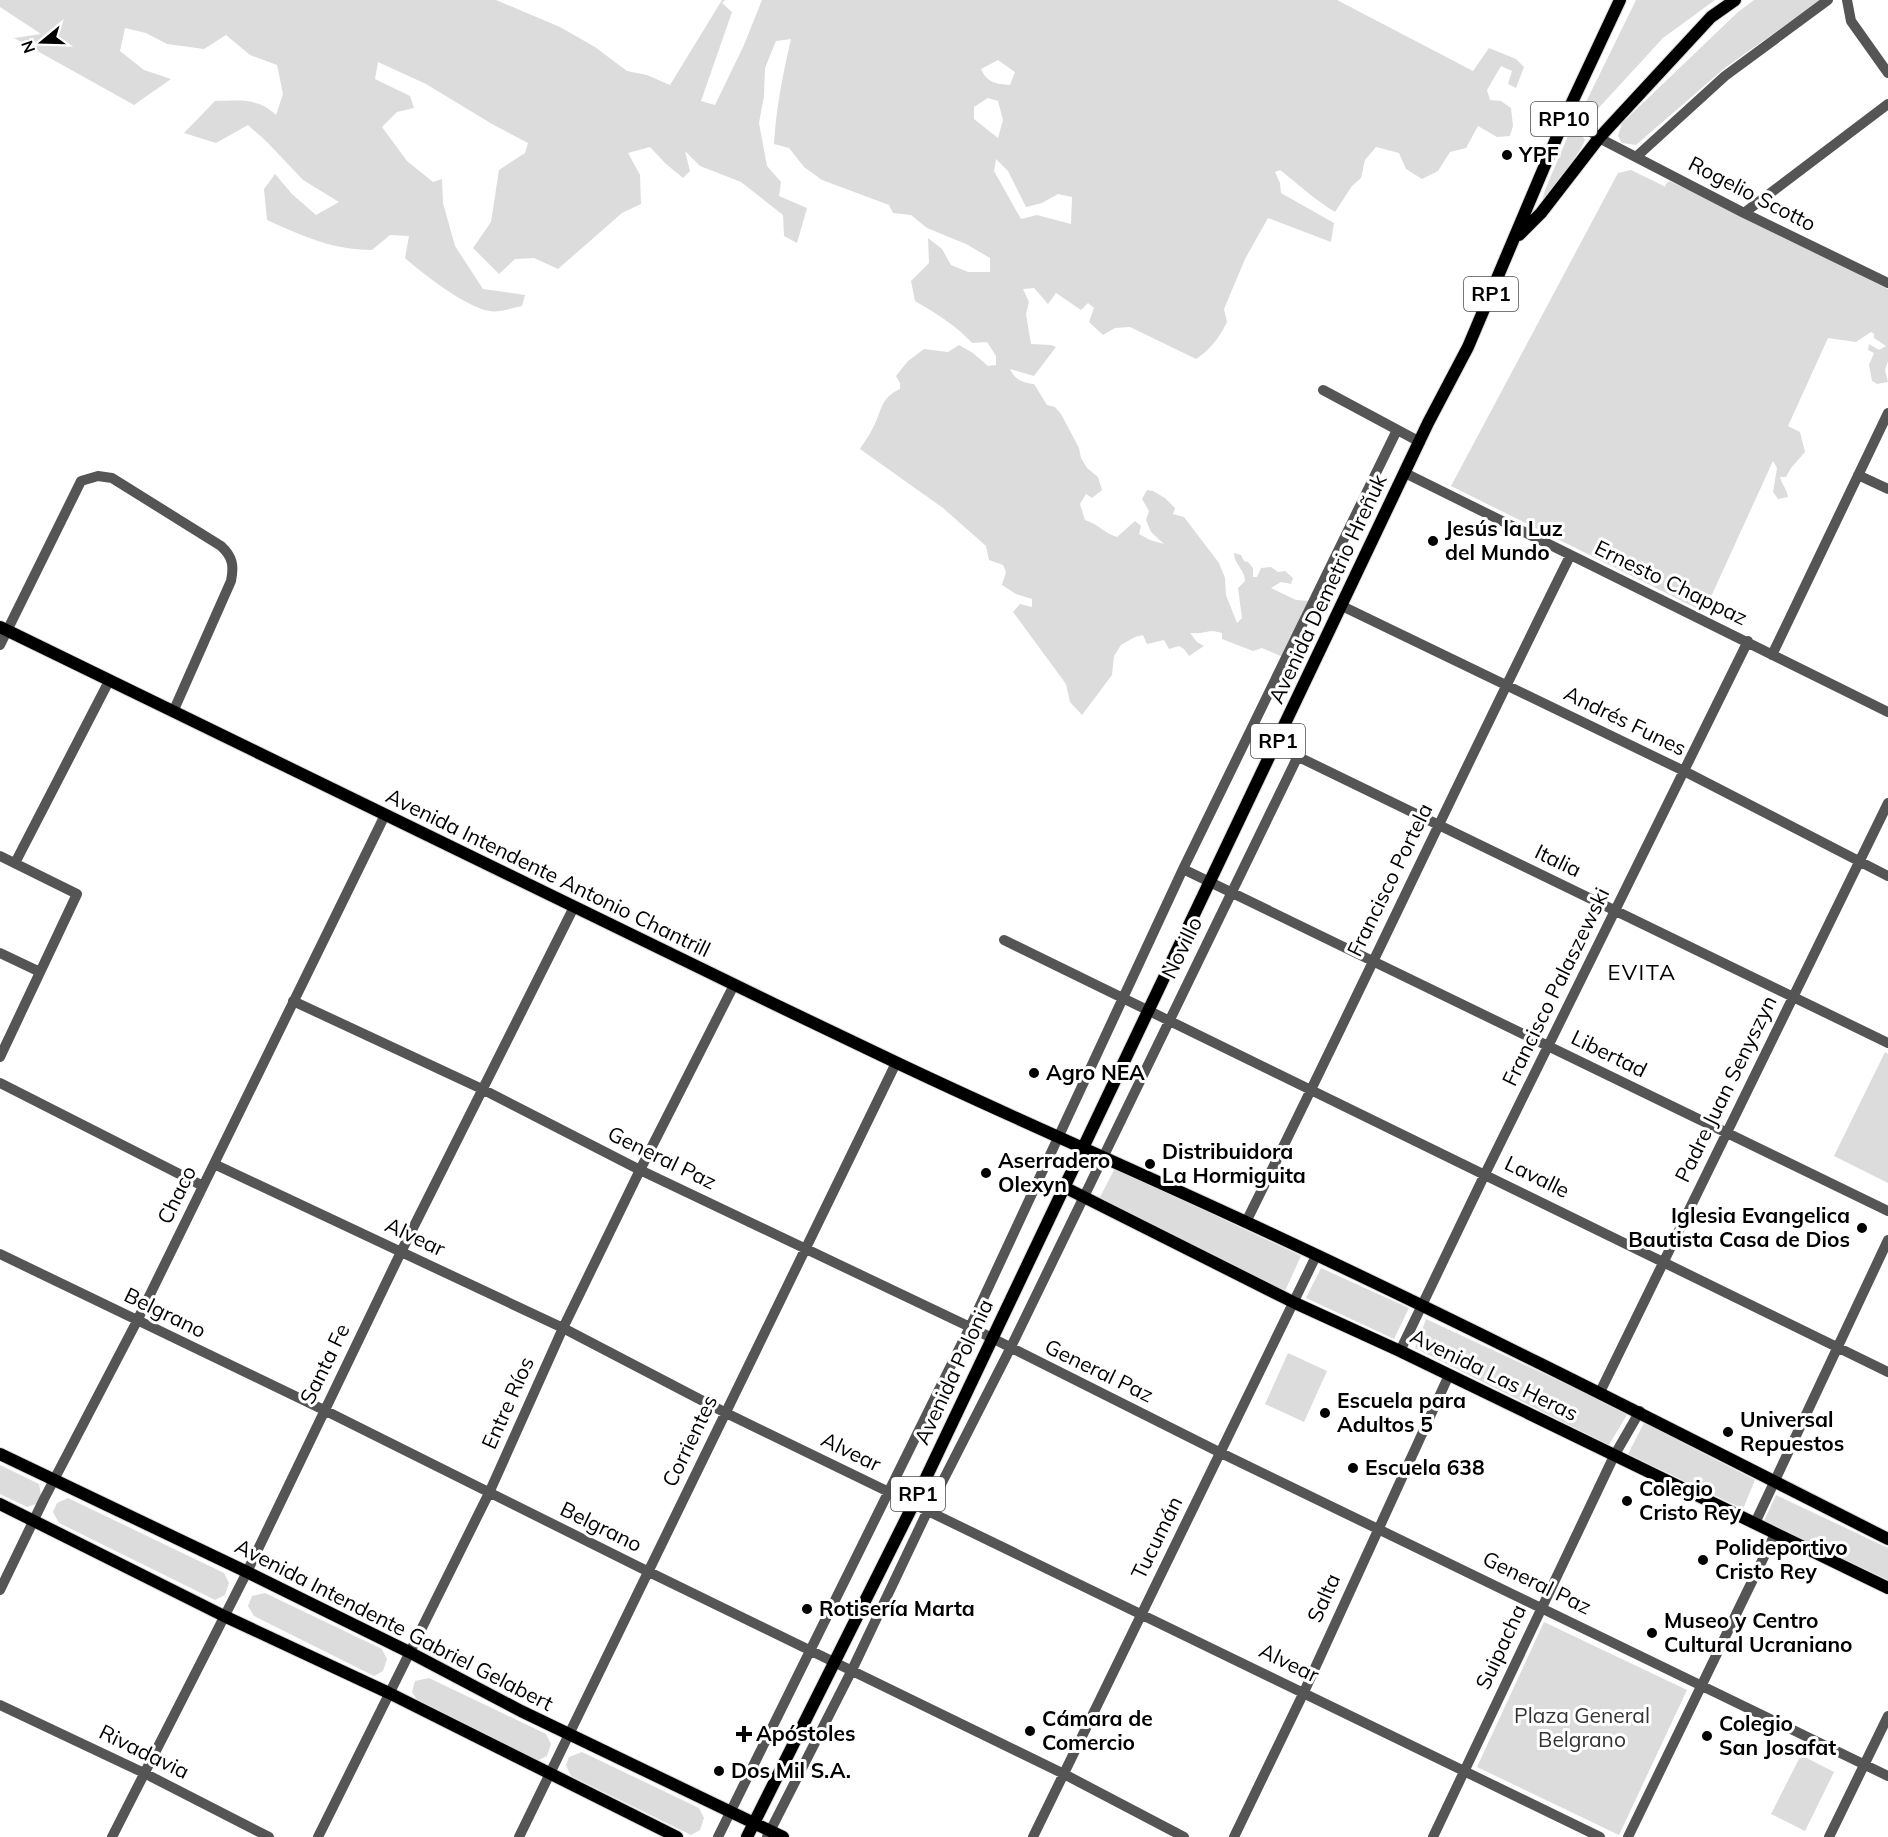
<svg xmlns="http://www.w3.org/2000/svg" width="1888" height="1837" font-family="Mulish,sans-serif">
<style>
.green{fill:#dcdcdc;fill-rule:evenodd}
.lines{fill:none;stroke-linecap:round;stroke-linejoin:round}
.major-casing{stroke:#dbdbdb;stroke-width:14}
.minor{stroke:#555;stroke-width:10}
.major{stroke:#000;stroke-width:12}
.poi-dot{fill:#000;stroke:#fff;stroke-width:2}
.labels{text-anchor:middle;stroke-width:6;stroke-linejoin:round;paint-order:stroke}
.shield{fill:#fff;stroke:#4c4c4c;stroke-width:1.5}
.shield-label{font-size:20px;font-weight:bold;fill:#000}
.poi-label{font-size:21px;font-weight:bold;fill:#000;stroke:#fff;text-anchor:start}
.street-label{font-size:21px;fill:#000;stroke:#fff}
.park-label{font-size:21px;fill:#333;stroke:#fff}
.neighbourhood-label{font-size:22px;letter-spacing:1.5px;fill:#000;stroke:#fff}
</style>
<rect width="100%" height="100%" fill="#fff"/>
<path class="green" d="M0,0H496L560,27L595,47L627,71L647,75L670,85L722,0H725L722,3L732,12L701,101L715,105L744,45L762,0H1337L1473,71L1489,48L1516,59L1524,67L1516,88L1508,84L1512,71L1501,66L1487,90L1490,100L1501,101L1511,108L1513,126L1510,136L1497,137L1478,126L1466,148L1450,152L1438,171L1422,179L1406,169L1399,153L1376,147L1365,160L1361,178L1352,186L1335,212C1315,200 1298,184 1280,170L1275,172L1280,183L1281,193L1334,223L1331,242L1268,218L1245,259L1224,309L1227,322C1219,338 1211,349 1196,359L1130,327L1115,328L1103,335L1089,322L1094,308L1088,303L1081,310L1056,293L1048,304L1034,288L1023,289L1029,302L1026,314L1031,344L1051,345L1056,347L1034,376L1010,369C1015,380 1023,383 1034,384L1047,405L1055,407L1061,414L1079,448L1081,458L1087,468L1098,477L1102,490L1092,498L1086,494L1080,504L1085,520C1098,524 1104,533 1117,537L1135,521L1141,526L1139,534L1150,540L1164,544L1151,532L1146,520L1149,511L1142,499L1147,490L1153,491L1165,498L1175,508L1173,514L1184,517L1219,563L1225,578L1226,595L1237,623L1242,618L1238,588L1245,581C1245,570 1234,564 1234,553L1241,555L1244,561L1248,562L1253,568V577H1257L1261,568L1271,567L1278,572L1285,571L1293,578L1291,584L1281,582L1271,588L1296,600L1310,601L1299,633L1303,645L1290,660L1262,648L1253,651L1222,639V633C1208,628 1204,635 1190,633L1197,642L1204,646L1189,656L1184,649L1179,646L1169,649L1164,640L1147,644L1143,635L1135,637L1121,645L1114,656L1112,675L1082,715L1070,702L1066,684L1013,612L1020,604L1032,607V599L1016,594L1002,585L1006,572L1003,565L989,560L986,546L943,508L860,449C864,442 869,436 873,428C882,411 880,398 900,389V383L896,376L908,361L924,349L948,352L959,345L973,353L988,366L996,365V356L987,342L972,343C956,325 935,313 915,301L911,281L929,263L928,238L942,249L951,265L968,272H990V258L966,244L927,228L911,215L893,213L889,205L822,180L804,167L789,148L774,144C776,108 783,74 791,39L776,41L765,68L764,96L759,123L767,166L781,182L779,196L807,208L797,243L784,236L783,215L741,182L700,166L685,151L690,171L683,178L666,164L650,147L628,153L640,175L641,204L622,213L558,269L534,258L515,259L499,274L473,248L491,222L499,170L525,153L528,143L492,124L426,84L378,62L375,79L410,96L414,108L397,112L382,127L407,161L433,182L442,179L443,203L455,246L483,289L525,295L522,306C512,308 498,313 489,311C466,307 423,274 405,258L409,236L390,235L372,250C332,250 303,236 267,220L264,189L275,174L292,194L316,215L339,202L303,180L267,142L248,125L216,143L184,133L215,101C239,101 258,97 276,115L283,94L277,65L250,55L226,35L204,49L167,44L146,33L125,28L120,51L144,70L171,79L134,105L14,38L41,34L0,7ZM998,60L1015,72L1010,85C997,84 987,83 981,69ZM988,98L998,101L1003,120L998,138L974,119V107ZM996,159L1008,171L1026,207L1042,203L1058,194L1072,197L1071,224L1037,215L1021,219L994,171Z
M1636,0H1715L1663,38L1594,113L1585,104Z
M1754,0H1821L1726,67L1636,145L1622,143L1618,136L1622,123L1738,12Z
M1575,130L1580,133L1585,140L1582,147L1540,208L1545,190L1570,131Z
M1631,170L1666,187L1665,185L1669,181L1710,199L1888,289V361L1885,370L1888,382L1877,384L1872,381L1869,365L1874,353L1868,350L1869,344L1879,350L1886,346L1874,338V334L1871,332L1856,342L1828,338L1788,426L1800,432L1805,452L1791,468L1786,477H1780C1782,485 1787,489 1788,497L1778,499L1773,492L1777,468L1773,461L1704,612L1451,486L1618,173Z
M1885,1052L1888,1054V1183L1834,1156Z
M1115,1168L1301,1256L1285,1291L1099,1199Z
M1321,1268L1409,1308L1394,1339L1306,1298Z
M1426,1319L1628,1413L1609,1445L1415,1348Z
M1288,1353L1327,1371L1304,1422L1265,1404Z
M1644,1423L1755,1480L1743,1509L1628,1454Z
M0,1465L39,1484L41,1495L36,1504L27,1507L0,1494Z
M1776,1495L1888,1548V1580L1764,1521Z
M68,1498L224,1573L229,1583L225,1595L215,1600L59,1523L53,1512L57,1503Z
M265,1593L382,1649L387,1659L383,1671L374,1676L254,1616L248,1606L252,1596Z
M1544,1622L1687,1690L1619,1835L1477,1767Z
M429,1678L546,1734L551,1744L547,1756L537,1761L418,1702L412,1692L415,1681Z
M582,1752L699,1808L704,1818L700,1830L691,1835L571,1776L566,1765L569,1757Z
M1801,1755L1834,1772L1805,1831L1771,1814Z"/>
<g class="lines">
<g class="major-casing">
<path id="major" d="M1519,235L1541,213L1599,138L1711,17L1735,0
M0,627C297,772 593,918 891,1060C1008,1116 1128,1167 1246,1222C1462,1322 1675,1431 1888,1539
M1064,1187L1295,1303L1400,1351L1888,1588
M0,1454L247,1572L409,1652L521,1711L783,1837
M0,1504L224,1616L389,1693L677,1837
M747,1837L914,1503L1428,423L1468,347L1567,113L1620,0"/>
</g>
<path class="minor" d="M1847,0L1851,21L1888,73
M1567,113L1599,138L1744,213L1888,283
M1636,157L1725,76L1828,0
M1744,213L1888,104
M1323,390L1420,442
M1405,473L1888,712
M1858,475L1888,489
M1342,606L1684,771L1888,876
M0,645L81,481L98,476L112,478L221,546C233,557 234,566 231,581L173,712
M1772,655L1888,413
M1276,746L1888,1043
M0,856L77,894L0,1057
M15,863L109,681
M1183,869L1888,1211
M1004,940L1888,1372
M0,953L40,972
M293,1001L482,1089L640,1170L970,1327L1221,1453L1888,1776
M0,1083L203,1186
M214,1164L563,1328L726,1413L1600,1837
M1246,1222C1356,1001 1460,777 1570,556
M0,1254L324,1410L649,1572L1064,1774L1184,1837
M1400,1351L1485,1174L1748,641
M1600,1392L1888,803
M1755,1523L1888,1240
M0,1590L44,1499L137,1321L385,815
M0,1705L144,1773L269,1837
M112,1837L247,1572L401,1252L573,909
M318,1837L489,1493L563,1328L640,1170L734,985
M519,1837L896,1063
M718,1837L970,1327L1183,869L1397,430
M767,1837L852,1670L928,1510L1010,1349L1298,756
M1033,1837L1316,1256
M1234,1837L1304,1692L1449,1375
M1433,1837L1614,1456L1640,1411
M1628,1837L1775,1534
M1829,1837L1888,1716"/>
<use href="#major" class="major"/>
</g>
<g class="poi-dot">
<circle cx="1507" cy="155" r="6"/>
<circle cx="1433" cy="541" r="6"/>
<circle cx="1034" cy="1073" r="6"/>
<circle cx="1150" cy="1164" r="6"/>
<circle cx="986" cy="1173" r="6"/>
<circle cx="1862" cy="1228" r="6"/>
<circle cx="1325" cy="1413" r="6"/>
<circle cx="1728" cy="1432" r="6"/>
<circle cx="1353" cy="1468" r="6"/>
<circle cx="1627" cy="1501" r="6"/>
<circle cx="1703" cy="1560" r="6"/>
<circle cx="807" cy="1609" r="6"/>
<circle cx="1652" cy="1633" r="6"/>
<circle cx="1030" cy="1731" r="6"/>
<path d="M741 1725h6v6h6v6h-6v6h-6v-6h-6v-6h6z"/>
<circle cx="1707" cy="1736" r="6"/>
<circle cx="719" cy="1771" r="6"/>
</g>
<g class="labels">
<g class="shield">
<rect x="1531" y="102" width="66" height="34" rx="4.5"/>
<rect x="1464" y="277" width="54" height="34" rx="4.5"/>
<rect x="1251" y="724" width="54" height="34" rx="4.5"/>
<rect x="891" y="1477" width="54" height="34" rx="4.5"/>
</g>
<g class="shield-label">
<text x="1564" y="126">RP10</text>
<text x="1491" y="301">RP1</text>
<text x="1278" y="748">RP1</text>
<text x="918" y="1501">RP1</text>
</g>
<g class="poi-label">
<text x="1519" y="162">YPF</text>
<text x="1445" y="536">Jesús la Luz<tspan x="1445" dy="24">del Mundo</tspan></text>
<text x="1046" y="1080">Agro NEA</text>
<text x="1162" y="1159">Distribuidora<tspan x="1162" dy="24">La Hormiguita</tspan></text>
<text x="998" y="1168">Aserradero<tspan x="998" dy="24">Olexyn</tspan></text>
<text x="1850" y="1223" text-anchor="end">Iglesia Evangelica<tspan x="1850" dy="24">Bautista Casa de Dios</tspan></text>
<text x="1337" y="1408">Escuela para<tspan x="1337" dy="24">Adultos 5</tspan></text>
<text x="1740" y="1427">Universal<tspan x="1740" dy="24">Repuestos</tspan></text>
<text x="1365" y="1475">Escuela 638</text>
<text x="1639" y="1496">Colegio<tspan x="1639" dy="24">Cristo Rey</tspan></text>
<text x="1715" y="1555">Polideportivo<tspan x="1715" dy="24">Cristo Rey</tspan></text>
<text x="819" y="1616">Rotisería Marta</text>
<text x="1664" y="1628">Museo y Centro<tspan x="1664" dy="24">Cultural Ucraniano</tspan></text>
<text x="1042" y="1726">Cámara de<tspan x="1042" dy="24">Comercio</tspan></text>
<text x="1719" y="1731">Colegio<tspan x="1719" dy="24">San Josafat</tspan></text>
<text x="756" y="1741">Apóstoles</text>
<text x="731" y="1778">Dos Mil S.A.</text>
</g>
<g class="street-label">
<text transform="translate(1752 194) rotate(27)" y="7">Rogelio Scotto</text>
<text transform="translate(1671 583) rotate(26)" y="7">Ernesto Chappaz</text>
<text transform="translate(1328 589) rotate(-65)" y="7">Avenida Demetrio Hreñuk</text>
<text transform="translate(1625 721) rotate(26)" y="7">Andrés Funes</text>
<text transform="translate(1558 861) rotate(26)" y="7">Italia</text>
<text transform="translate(548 873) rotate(26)" y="7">Avenida Intendente Antonio Chantrill</text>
<text transform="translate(1390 880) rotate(-64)" y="7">Francisco Portela</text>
<text transform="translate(1182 948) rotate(-64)" y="7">Novillo</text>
<text transform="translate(1556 987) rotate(-64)" y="7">Francisco Palaszewski</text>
<text transform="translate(1609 1054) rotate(26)" y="7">Libertad</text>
<text transform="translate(1726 1089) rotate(-64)" y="7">Padre Juan Senyszyn</text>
<text transform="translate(662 1158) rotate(26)" y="7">General Paz</text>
<text transform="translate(1537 1177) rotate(26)" y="7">Lavalle</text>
<text transform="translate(177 1195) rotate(-64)" y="7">Chaco</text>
<text transform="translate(415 1237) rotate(25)" y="7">Alvear</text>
<text transform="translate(165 1313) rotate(26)" y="7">Belgrano</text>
<text transform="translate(325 1364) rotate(-64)" y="7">Santa Fe</text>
<text transform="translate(1099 1371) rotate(26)" y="7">General Paz</text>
<text transform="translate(954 1372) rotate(-65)" y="7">Avenida Polonia</text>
<text transform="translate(1494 1375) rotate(26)" y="7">Avenida Las Heras</text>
<text transform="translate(508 1403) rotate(-66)" y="7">Entre Ríos</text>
<text transform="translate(690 1441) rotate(-64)" y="7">Corrientes</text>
<text transform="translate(851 1452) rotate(26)" y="7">Alvear</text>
<text transform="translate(601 1527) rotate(26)" y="7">Belgrano</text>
<text transform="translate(1157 1538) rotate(-64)" y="7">Tucumán</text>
<text transform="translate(1537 1583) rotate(26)" y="7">General Paz</text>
<text transform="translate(1324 1598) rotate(-66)" y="7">Salta</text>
<text transform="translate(394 1625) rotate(27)" y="7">Avenida Intendente Gabriel Gelabert</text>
<text transform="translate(1501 1647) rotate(-65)" y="7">Suipacha</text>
<text transform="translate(1289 1663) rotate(26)" y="7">Alvear</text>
<text transform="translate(144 1752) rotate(26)" y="7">Rivadavia</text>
</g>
<g class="park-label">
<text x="1582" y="1723">Plaza General<tspan x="1582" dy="24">Belgrano</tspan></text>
</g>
<g class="neighbourhood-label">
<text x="1642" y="980">EVITA</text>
</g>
</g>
<g transform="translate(42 42) rotate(251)" stroke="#ffffff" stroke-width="4.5" paint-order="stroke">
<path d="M0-4.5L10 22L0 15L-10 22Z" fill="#000000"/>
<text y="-9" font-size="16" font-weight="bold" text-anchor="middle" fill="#000000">N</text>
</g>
</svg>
